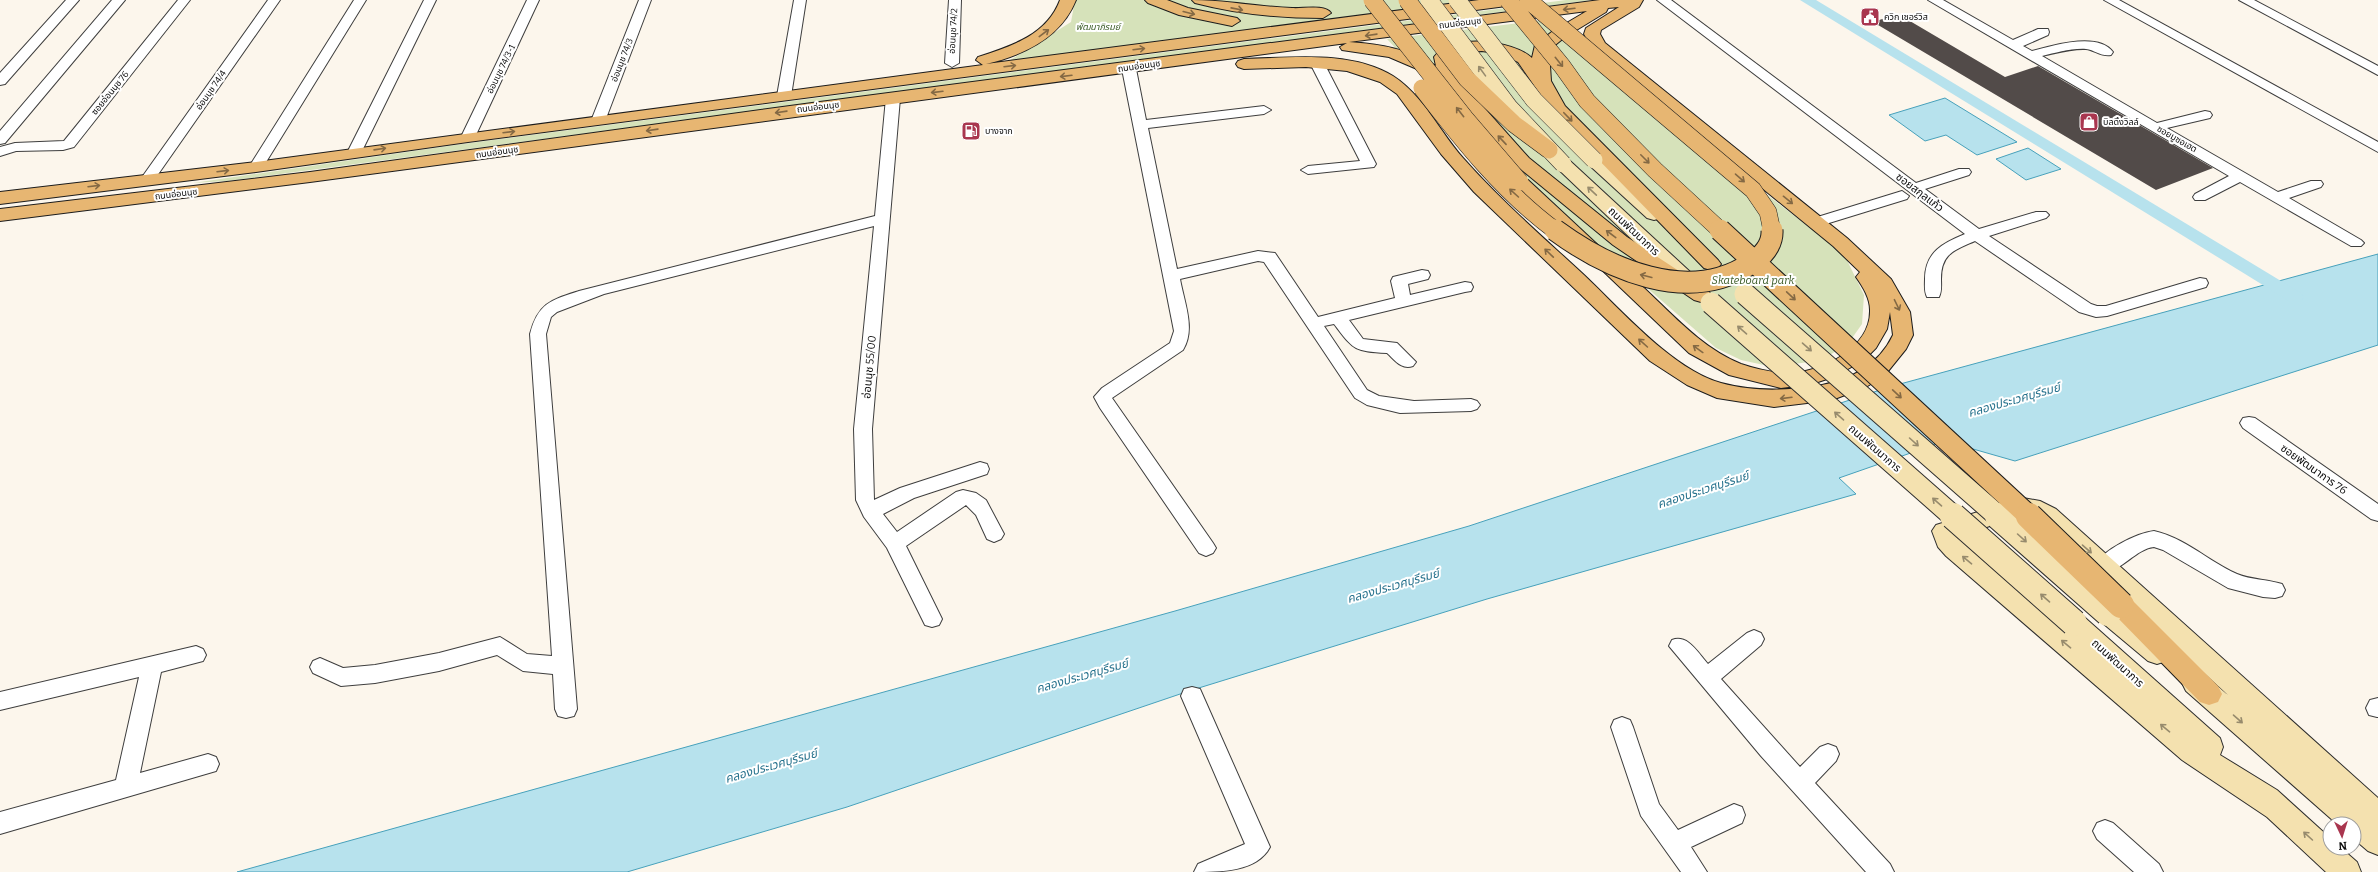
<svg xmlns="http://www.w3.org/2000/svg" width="2378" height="872" font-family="Bitter,'Noto Sans Thai',serif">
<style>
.green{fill:#d6e2ba}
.water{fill:#b7e2ed;stroke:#47a1bb}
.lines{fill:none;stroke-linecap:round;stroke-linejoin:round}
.canal{fill:#b7e2ed;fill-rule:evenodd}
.building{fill:#524b49}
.street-casing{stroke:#3e3e3e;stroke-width:2}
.secondary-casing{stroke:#2d2d2d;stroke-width:2}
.primary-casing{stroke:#1c1c1c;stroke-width:2}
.street{fill:#fff;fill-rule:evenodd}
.secondary{fill:#f4e1af;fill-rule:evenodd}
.primary{fill:#e7b672;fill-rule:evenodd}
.secondary-bridge-far2-casing{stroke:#2d2d2d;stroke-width:18;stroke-linecap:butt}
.secondary-bridge-far1-casing{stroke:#2d2d2d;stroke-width:23;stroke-linecap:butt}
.secondary-bridge-casing{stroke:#2d2d2d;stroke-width:28;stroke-linecap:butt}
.primary-bridge-far2-casing{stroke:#1c1c1c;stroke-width:18;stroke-linecap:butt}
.primary-bridge-far1-casing{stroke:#1c1c1c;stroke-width:23;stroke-linecap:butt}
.primary-bridge-casing{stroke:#1c1c1c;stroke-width:28;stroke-linecap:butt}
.secondary-bridge-far2{stroke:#f4e1af;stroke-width:17}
.secondary-bridge-far1{stroke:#f4e1af;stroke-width:21}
.secondary-bridge{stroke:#f4e1af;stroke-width:26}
.primary-bridge-far2{stroke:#e7b672;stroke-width:17}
.primary-bridge-far1{stroke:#e7b672;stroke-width:21}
.primary-bridge{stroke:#e7b672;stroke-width:26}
.oneway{stroke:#846944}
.oneway2{stroke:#978b6d}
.labels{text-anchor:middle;stroke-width:4;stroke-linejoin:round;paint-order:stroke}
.far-poi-label{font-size:9px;fill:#0b0b0b;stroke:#fff;text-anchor:start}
.far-street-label{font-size:9px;fill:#0b0b0b;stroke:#fff}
.far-park-label{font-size:9px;font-style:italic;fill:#395a25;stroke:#fff}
.street-label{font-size:11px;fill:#0b0b0b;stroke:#fff}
.park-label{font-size:11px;font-style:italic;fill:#395a25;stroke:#fff}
.water-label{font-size:12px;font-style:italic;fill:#25718c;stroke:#fff}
</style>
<rect width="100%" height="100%" fill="#fcf6ec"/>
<path class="green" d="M1075,0H1518L999,67L1071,22Z
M1566,0H1592L227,181L193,183L455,145Z
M1544,20L1568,42L1844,254L1864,295L1862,324L1850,341L1823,360L1773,367L1741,360L1716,348L1606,252L1522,184L1387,39Z"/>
<path class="water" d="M1945,98L2017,142L1977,155L1946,135L1925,141L1889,115Z
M2028,148L2061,169L2026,180L1996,159Z
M2378,254V345L2015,461L1945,441L1839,478L1856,494L1487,599L1189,691L847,807L627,872H237L1175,611L1469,526L1889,387Z"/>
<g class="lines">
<path class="canal" d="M1800,0H1816L2301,293L2304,297L2301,301H2289Z"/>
</g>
<path class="building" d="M1898,14L2005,77L2038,66L2213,168L2156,190L1873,22Z"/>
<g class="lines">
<g class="street-casing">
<path id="street" d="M66,0H79L5,84L0,85V73Z
M112,0H125L5,143L0,144V131Z
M178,0H190L74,147L63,150L16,151L0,156V147L15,143L64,141Z
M268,0H280L152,183H142L140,180Z
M354,0H366L263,167L256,171L251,170L249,167Z
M424,0H436L361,153L354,157L349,156L347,153Z
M527,0H539L475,137L468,141L463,140L461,137Z
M639,0H651L605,121L603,124H593L591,121Z
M794,0H806L791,96L784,100L777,96Z
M949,0H961L959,63L952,67L945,63Z
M1657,0H1671L1916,183L1959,169H1969L1971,172L1969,175L1925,189L1979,229L2036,212H2046L2049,215L2046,218L1989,236L2091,304L2097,306H2106L2200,278L2206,279L2208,283L2206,287L2107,316L2096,317L2079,312L1975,241C1955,250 1941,253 1941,279C1941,285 1942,291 1939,297H1927C1924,291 1925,285 1925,279C1925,252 1943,243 1965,234Z
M1928,0H1943L2013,40L2038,29H2048L2049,32L2048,35L2023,46L2032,51C2051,46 2098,31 2113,52L2111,55C2101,57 2095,50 2086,49C2071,48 2056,53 2042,56L2157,123L2205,111L2210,112L2212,115L2210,118L2167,128L2278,192L2311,181H2321L2323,184L2321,187L2289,198L2361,240L2364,243L2361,246H2351L2240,182L2205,200H2195L2193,197L2195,194L2229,176Z
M2104,0H2119L2378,142V152Z
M2239,0H2254L2378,66V75Z
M1317,59L1324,63L1376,164L1374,167L1308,174L1301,170L1308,166L1360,161L1310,63Z
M1129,65L1136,69L1146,120L1264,106L1271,110L1264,114L1148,128L1177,269L1258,251L1275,253L1318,317L1395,298L1391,281L1393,277L1422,270L1428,271L1430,275L1428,279L1408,284L1410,295L1465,282L1471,283L1473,287L1471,291L1465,292L1349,320L1363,339L1397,343L1416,362L1413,366C1401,370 1395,360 1387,353C1353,351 1354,350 1334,324L1324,326L1367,390L1379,396L1414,401L1471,399L1477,401L1480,405L1477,409L1471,411L1400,413L1367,405L1355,398L1264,262L1258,261L1180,279C1184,302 1196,329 1183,350L1112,398L1213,543L1216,548L1213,553L1206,556L1199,553L1100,408L1094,397L1102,388L1170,343L1174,331L1122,69Z
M893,94L900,98L872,429L874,500L900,488L980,462L987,464L989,469L987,474L914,498L883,514L897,532L956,492L963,490L976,493L986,500L1004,534L1001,539L994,542L987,539L976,515L966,505L906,546L942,619L939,625L932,627L925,625L887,548L864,517L856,500L854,429L874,226L604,294L557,312L551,317L546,334L577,709L574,716L566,718L558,716L555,709L553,674L523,671L497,655L439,671L375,683L341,686L313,673L310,667L313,661L320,658L343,668L375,665L439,653L500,637L527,654L552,656L530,334C538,303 551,300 579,291L875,216L886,98Z
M1902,191L1909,196L1907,199L1816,227L1808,222L1811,219Z
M2249,417L2255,418L2378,504V521L2371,519L2243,428L2240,423L2243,418Z
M2154,531C2185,538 2208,561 2237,574C2251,580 2267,579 2282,584L2285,590L2282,596L2275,598L2263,597L2228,588L2163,550L2154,547C2134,549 2118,577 2098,571L2095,565C2103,550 2137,533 2154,531Z
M1754,630L1761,633L1764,639L1761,645L1721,679L1800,767L1820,747L1828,744L1836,747L1839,754L1836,761L1815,783L1890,864L1894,872H1866L1761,756L1669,646L1672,640C1688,634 1698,653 1708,664L1747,633Z
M196,646L203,649L206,655L203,661L161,672L140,773L208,754L216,757L219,764L216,771L0,834V812L116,780L139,677L0,710V692Z
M1192,687L1200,689L1270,847C1257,872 1220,872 1194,872L1198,864L1245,844L1181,696L1184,689Z
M2378,698V717H2377L2369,715L2366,708L2370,700Z
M1622,717L1630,720L1633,727L1659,804L1678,830L1734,804L1742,807L1745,815L1742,823L1691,847L1707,872H1681L1641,816L1611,727L1614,720Z
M2105,820L2113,823L2159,864L2163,872H2134L2097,839L2093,831L2097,823Z"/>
</g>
<g class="secondary-casing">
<path id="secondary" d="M1594,155L1600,156L1661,210L1663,214L1661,218L1654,220L1647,218L1588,164L1585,160L1588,156Z
M1563,159L1569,160L1700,281L1703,286L1700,291L1693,292L1686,291L1557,168L1554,164L1557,160Z
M2023,498L2040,501L2056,509L2378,798V855L2368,851L2354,839V824H2337L2186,691L2182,683L2186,675C2204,669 2214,684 2228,695L2040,521L2023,516L1957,536L2063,627L2062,623L2065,616L2074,613L2083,616L2220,738L2223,747L2220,755L2277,790L2330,838V848H2341L2357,862L2361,872H2326L2267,817L2182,760L1946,556L1938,547L1932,531L1936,525Z
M2108,603L2117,606L2166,645L2170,653L2166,661L2157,664L2148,661L2099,620L2096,613L2099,606Z"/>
</g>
<g class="primary-casing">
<path id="primary" d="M1060,0H1076C1061,38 1024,55 986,64L1479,0H1522L1514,5L468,142L256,172L0,204V192L256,162L983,65L976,60L978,57C1012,46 1047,35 1060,0Z
M1145,0H1167L1188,8L1237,18L1240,21L1232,26L1179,15L1148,3Z
M1192,0C1226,0 1258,7 1292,8C1302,9 1325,4 1331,13L1323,18C1279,18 1237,14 1195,3Z
M1600,0H1643L1639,7L1601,30L1600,34L1605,43L1847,238L1891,279L1910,312L1913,335L1906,349L1885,375L1866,387L1832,400L1774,407L1717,398L1687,385L1650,361L1474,192L1441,154L1397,94L1380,82L1347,71L1306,67L1244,69L1238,67L1236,64L1238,61L1244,59C1292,58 1350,50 1393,76C1423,95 1440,132 1463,158C1500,200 1543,237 1584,275C1620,309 1673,370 1721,383C1751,391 1779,391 1809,387C1843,383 1877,369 1893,335L1890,312L1887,329L1876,348L1865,359L1836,376L1812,384L1781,388L1729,375L1689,353L1516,188L1513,184L1516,180H1528C1567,216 1605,252 1644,288C1674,316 1702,348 1741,364C1753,368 1773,373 1786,373C1819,374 1871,349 1870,310C1870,298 1863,287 1856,277L1860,272L1833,246L1592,49L1584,34L1586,28L1619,7L1608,8L1606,12L1565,37L1549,50L1551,81L1565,106L1718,260L1721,264L1718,268L1711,270L1704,268L1553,113L1518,62L1501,54L1482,51L1462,52L1450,58L1452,67L1463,84L1529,158L1627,237L1708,290L1711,295L1708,300L1701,302L1694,300L1613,245L1517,166L1450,90L1438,71L1431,75L1389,57L1342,50L1340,47L1347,43L310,182L0,221V209L310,172L812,103ZM1587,11L1553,31L1535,45L1532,58C1513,40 1451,33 1434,57L1436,66C1409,49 1380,44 1349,42Z
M2121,595L2130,598L2218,686L2222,694L2218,702L2209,705L2200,702L2112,612L2109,605L2112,598Z"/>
</g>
<use href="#street" class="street"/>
<use href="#secondary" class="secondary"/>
<use href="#primary" class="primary"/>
<g class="secondary-bridge-far2-casing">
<path id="secondary-bridge-far2" d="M1429,0L1509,107L1563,164
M1457,0L1534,100L1594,160"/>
</g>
<g class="secondary-bridge-far1-casing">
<path id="secondary-bridge-far1" d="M1745,294L1999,517
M1711,303L1954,517"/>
</g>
<g class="secondary-bridge-casing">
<path id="secondary-bridge" d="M1953,516L2074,623
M1998,516L2108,613"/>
</g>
<g class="primary-bridge-far2-casing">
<path id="primary-bridge-far2" d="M1372,0L1465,118L1520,182
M1407,0L1467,79L1514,124L1549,150
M1508,0L1562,66L1587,101L1655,170L1721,231
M1528,0L1753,190L1768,212L1772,231
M1422,88C1462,140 1503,192 1556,231"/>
</g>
<g class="primary-bridge-far1-casing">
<path id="primary-bridge-far1" d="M1555,230C1608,269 1688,305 1750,264C1762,257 1773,245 1772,230
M1720,230L2030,517"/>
</g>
<g class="primary-bridge-casing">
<path id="primary-bridge" d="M2029,516L2121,605"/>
</g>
<use href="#secondary-bridge-far2" class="secondary-bridge-far2"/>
<use href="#secondary-bridge-far1" class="secondary-bridge-far1"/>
<use href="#secondary-bridge" class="secondary-bridge"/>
<use href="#primary-bridge-far2" class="primary-bridge-far2"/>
<use href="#primary-bridge-far1" class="primary-bridge-far1"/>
<use href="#primary-bridge" class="primary-bridge"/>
</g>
<defs><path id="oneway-shaft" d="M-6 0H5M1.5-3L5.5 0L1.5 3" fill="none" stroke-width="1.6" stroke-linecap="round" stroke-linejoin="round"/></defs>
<g class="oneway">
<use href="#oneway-shaft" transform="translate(1237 9) rotate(11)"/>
<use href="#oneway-shaft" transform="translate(1569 9) rotate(173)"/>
<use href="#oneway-shaft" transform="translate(1189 13) rotate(14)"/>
<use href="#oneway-shaft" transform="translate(1044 33) rotate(-37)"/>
<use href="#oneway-shaft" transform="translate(1371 35) rotate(172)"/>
<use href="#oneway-shaft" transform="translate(1139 49) rotate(-7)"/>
<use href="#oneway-shaft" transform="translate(1559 62) rotate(51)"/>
<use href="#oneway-shaft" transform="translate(1010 66) rotate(-7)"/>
<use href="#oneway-shaft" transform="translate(1066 76) rotate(173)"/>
<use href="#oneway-shaft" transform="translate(937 92) rotate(173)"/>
<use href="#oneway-shaft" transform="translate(781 112) rotate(172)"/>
<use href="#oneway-shaft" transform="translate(1460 112) rotate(-128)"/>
<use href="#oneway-shaft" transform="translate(1568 117) rotate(46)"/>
<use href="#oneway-shaft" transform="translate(652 130) rotate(172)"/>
<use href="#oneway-shaft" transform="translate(509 132) rotate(-7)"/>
<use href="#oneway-shaft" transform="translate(1502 140) rotate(-133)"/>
<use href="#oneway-shaft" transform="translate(380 149) rotate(-8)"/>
<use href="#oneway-shaft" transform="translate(1645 159) rotate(45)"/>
<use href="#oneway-shaft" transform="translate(223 171) rotate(-7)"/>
<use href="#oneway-shaft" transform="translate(1740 178) rotate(41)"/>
<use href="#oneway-shaft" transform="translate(94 186) rotate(-7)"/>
<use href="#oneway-shaft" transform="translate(1514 193) rotate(-138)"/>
<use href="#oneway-shaft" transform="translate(1788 200) rotate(39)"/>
<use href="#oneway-shaft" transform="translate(1611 234) rotate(-143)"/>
<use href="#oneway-shaft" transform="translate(1549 253) rotate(-136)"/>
<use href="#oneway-shaft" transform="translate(1646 276) rotate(-166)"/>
<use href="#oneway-shaft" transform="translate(1791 296) rotate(43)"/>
<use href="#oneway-shaft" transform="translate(1897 305) rotate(64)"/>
<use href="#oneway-shaft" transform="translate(1643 343) rotate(-138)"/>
<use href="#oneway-shaft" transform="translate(1698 349) rotate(-144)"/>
<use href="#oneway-shaft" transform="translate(1897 394) rotate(43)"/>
<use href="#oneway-shaft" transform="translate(1786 398) rotate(173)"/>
</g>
<g class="oneway2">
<use href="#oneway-shaft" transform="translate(1482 71) rotate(-126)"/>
<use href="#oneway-shaft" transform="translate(1592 191) rotate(-137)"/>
<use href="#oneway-shaft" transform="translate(1742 330) rotate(-139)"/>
<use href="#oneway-shaft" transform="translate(1807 347) rotate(41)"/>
<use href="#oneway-shaft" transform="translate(1839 416) rotate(-139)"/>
<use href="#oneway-shaft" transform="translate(1914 442) rotate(42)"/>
<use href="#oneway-shaft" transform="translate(1937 502) rotate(-139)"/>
<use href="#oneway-shaft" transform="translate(2022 538) rotate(42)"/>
<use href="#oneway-shaft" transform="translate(2087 549) rotate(41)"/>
<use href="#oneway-shaft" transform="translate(1967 560) rotate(-140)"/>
<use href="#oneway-shaft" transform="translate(2045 598) rotate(-139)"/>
<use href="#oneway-shaft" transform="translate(2066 644) rotate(-140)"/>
<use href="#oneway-shaft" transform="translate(2238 719) rotate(41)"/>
<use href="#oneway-shaft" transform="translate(2165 728) rotate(-140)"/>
<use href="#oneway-shaft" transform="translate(2308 836) rotate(-138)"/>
</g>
<defs>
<g id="civic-square" transform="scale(1)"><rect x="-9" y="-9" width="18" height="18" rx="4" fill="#a9364f" stroke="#fff"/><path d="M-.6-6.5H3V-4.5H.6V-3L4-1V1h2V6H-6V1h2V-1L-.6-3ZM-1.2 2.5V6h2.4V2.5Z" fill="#fff"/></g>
<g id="shop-square" transform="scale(1)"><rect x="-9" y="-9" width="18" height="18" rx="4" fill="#a9364f" stroke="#fff"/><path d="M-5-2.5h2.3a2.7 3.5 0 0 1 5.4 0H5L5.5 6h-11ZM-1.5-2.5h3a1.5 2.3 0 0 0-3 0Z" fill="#fff"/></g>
<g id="fuel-square" transform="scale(1)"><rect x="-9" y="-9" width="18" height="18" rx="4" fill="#a9364f" stroke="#fff"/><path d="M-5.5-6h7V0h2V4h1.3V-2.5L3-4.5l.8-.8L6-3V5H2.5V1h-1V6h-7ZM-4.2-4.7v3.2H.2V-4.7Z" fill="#fff"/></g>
</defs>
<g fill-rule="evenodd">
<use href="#civic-square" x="1870" y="17"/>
<use href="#shop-square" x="2089" y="122"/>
<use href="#fuel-square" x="971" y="131"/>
</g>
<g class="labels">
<g class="far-poi-label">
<text x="1884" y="20">ควิก เซอร์วิส</text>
<text x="2103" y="125">บิลดิ้งวิลล์</text>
<text x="985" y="134">บางจาก</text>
</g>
<g class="far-street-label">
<text transform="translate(1460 23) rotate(-7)" y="3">ถนนอ่อนนุช</text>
<text transform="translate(953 31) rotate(-87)" y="3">อ่อนนุช 74/2</text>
<text transform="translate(622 60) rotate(-69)" y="3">อ่อนนุช 74/3</text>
<text transform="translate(1139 66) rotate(-8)" y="3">ถนนอ่อนนุช</text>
<text transform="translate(501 69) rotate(-64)" y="3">อ่อนนุช 74/3-1</text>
<text transform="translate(211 90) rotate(-55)" y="3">อ่อนนุช 74/4</text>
<text transform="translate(110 93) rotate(-51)" y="3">ซอยอ่อนนุช 76</text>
<text transform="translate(818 107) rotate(-7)" y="3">ถนนอ่อนนุช</text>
<text transform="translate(2177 139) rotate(30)" y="3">ซอยมูซอเฮต</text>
<text transform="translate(497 152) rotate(-8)" y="3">ถนนอ่อนนุช</text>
<text transform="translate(176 194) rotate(-7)" y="3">ถนนอ่อนนุช</text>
</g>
<g class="far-park-label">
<text x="1098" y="30">พัฒนาภิรมย์</text>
</g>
<g class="street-label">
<text transform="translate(1920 192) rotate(37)" y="4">ซอยสกุลแก้ว</text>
<text transform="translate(1634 231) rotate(43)" y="4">ถนนพัฒนาการ</text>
<text transform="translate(869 367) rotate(-85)" y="4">อ่อนนุช 55/00</text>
<text transform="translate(1875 448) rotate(41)" y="4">ถนนพัฒนาการ</text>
<text transform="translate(2314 469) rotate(35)" y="4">ซอยพัฒนาการ 76</text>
<text transform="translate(2118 663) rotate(42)" y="4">ถนนพัฒนาการ</text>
</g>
<g class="park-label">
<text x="1753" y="284">Skateboard park</text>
</g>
<g class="water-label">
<text transform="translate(2014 400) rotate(-16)" y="4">คลองประเวศบุรีรมย์</text>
<text transform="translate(1703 490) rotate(-18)" y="4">คลองประเวศบุรีรมย์</text>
<text transform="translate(1393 586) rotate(-16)" y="4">คลองประเวศบุรีรมย์</text>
<text transform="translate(1082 676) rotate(-16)" y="4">คลองประเวศบุรีรมย์</text>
<text transform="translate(771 766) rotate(-16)" y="4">คลองประเวศบุรีรมย์</text>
</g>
</g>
<g transform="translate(2342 836) rotate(176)"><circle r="19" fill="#ffffff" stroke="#9d9d9d"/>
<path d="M0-3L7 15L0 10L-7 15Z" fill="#a9364f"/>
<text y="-6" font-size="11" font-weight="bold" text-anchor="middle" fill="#0b0b0b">N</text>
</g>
</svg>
